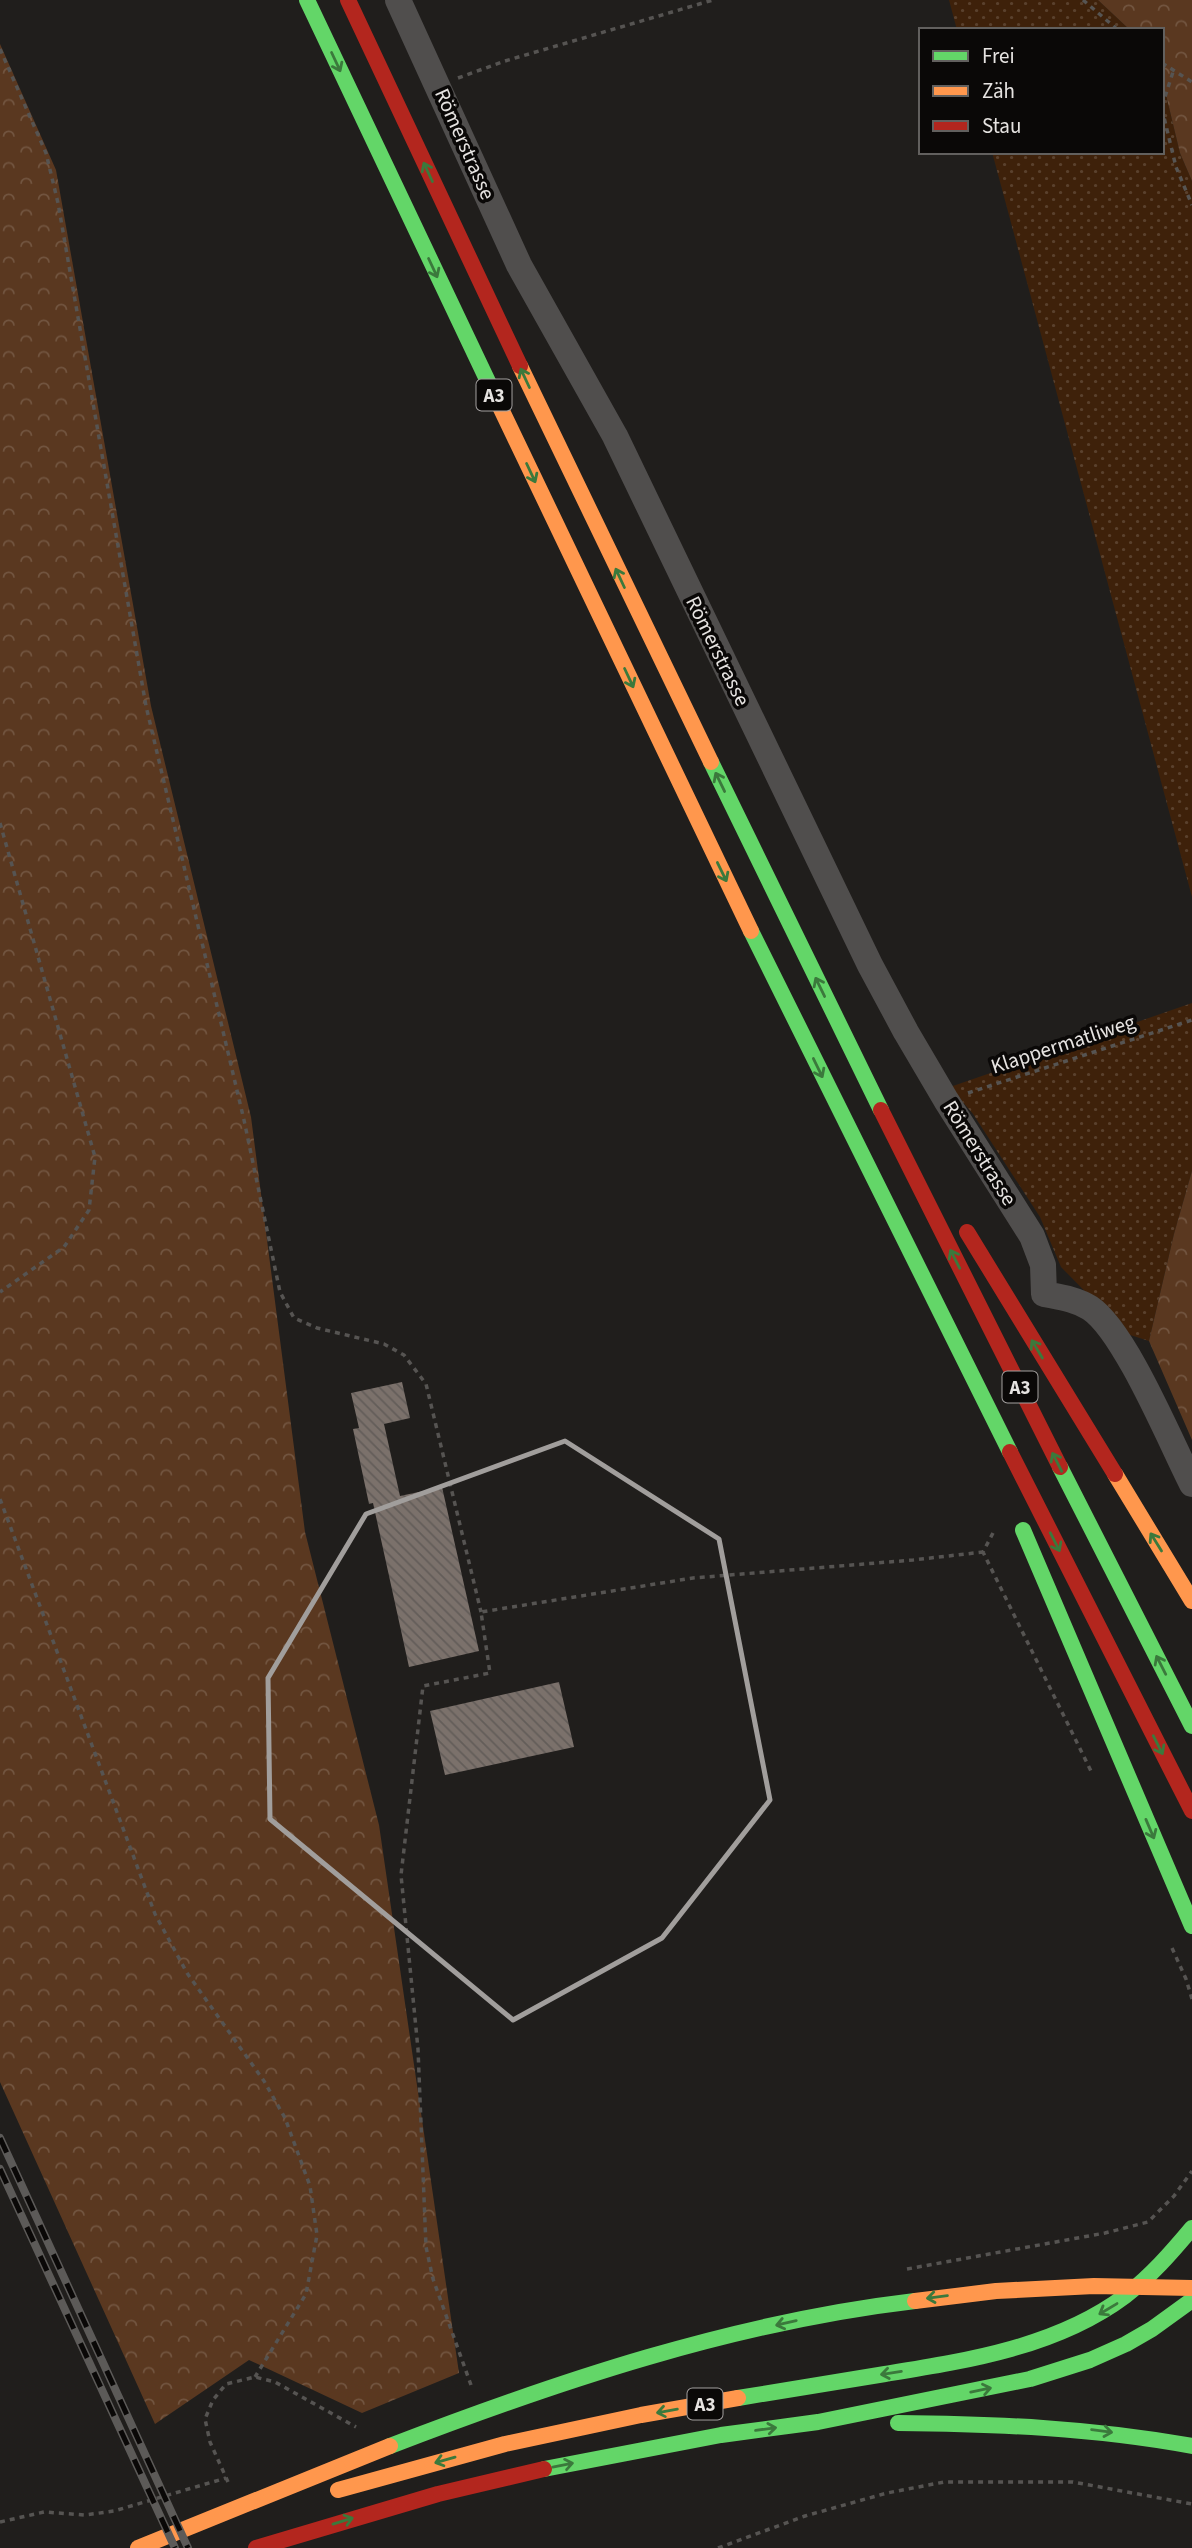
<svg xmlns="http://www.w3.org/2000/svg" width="1192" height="2548" font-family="'Source Sans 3',sans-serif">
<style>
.grass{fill:url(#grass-dots)}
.forest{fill:url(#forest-crowns)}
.building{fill:url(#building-back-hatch)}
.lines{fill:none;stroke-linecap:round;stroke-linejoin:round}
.path{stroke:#565452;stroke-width:3.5;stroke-dasharray:5 5;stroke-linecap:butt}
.street{stroke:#504e4d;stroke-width:26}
.fast{stroke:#63d668;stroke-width:16}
.slow{stroke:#ff974d;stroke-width:16}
.jam{stroke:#b3261e;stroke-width:16}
.rail-casing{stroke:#5c5a58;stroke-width:8}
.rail{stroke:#0a0807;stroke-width:5;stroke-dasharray:16;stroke-linecap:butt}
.oneway{stroke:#3b793c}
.marked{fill:none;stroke:#a19e9c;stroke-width:5;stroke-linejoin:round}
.labels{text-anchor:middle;stroke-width:7;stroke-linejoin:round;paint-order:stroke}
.shield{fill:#0a0807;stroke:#a4a1a0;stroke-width:2}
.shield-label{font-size:19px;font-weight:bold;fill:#e6e3e1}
.street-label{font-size:21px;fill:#e6e3e1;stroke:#0a0807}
</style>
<defs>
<pattern id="grass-dots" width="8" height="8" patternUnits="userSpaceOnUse" patternTransform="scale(1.75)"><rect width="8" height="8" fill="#3e210a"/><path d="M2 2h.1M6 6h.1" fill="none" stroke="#5a412d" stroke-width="1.8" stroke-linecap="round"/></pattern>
<pattern id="forest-crowns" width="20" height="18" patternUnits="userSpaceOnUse" patternTransform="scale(1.75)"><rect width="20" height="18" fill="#5a3820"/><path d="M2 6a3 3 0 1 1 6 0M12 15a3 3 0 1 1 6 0" fill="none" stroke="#725540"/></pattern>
<pattern id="building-back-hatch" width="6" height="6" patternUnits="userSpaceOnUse" patternTransform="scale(1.75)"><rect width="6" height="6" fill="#7b716b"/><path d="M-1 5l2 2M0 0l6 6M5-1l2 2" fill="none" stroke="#635d59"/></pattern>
</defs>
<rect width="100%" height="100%" fill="#201e1c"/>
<path class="grass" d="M949,0H1098L1130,30H957Z
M1162,78L1180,153L1192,181V897L992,152H1162Z
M1192,1003V1171L1174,1234L1149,1341L1127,1334L1061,1267L1040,1217L973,1114L950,1087Z"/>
<path class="forest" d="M1098,0H1192V181L1180,153L1162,78V30H1130Z
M0,44L56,170L151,706L251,1117L305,1532L379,1825L459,2373L362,2413L249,2360L155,2424L0,2082Z
M1192,1171V1440L1149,1341L1174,1234Z"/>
<path class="building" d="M402,1382L410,1418L384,1424L400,1496L442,1487L479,1651L409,1667L373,1503L369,1504L353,1429L359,1428L351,1393Z
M559,1682L574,1747L445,1775L430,1711Z"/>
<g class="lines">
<path class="path" d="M1083,0L1118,30
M0,49L46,153L58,203L146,706L244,1120L280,1292L294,1318L317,1328L384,1344L404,1355L426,1384L481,1612
M1162,63L1192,82
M458,78L505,61L713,0
M1162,106L1173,72
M1162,109L1176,167L1192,205
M0,823L95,1157L89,1210L64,1247L0,1292
M968,1093L1192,1020
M0,1499L155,1914L187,1973L264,2081L285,2118L310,2186L317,2235L306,2294L255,2377
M993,1533L983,1552L1092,1773
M1172,1948L1186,1979L1192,1999
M907,2269L1105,2233L1148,2222L1174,2196L1192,2171
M471,2385L433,2279L426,2247L418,2049L401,1875L423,1686L490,1673L481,1612L693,1578L913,1560L983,1552
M228,2482L210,2442L205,2419L213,2400L226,2384L255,2377L275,2382L356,2427
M0,2522L44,2512L85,2515L114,2511L226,2478
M718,2548L805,2516L887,2493L944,2482H1073L1192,2504"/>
<path class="street" d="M398,0L519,265L615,436L870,965L906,1032L946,1100L1032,1236L1043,1265L1044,1294C1059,1297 1076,1299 1090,1308C1125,1331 1171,1443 1192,1484"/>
<path class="fast" d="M307,0L492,390
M711,762L881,1110
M751,931L1010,1452
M1060,1467L1192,1726
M1023,1530L1192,1926
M738,2398C787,2390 836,2382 885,2374C966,2361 1057,2347 1125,2296C1151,2276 1171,2253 1192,2228
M898,2423C997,2424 1095,2428 1192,2446
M390,2446C559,2381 735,2322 915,2301
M544,2469L721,2435L818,2422L1030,2379L1090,2360L1126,2344L1152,2329L1192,2300"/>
<path class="slow" d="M520,366L711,762
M492,390L751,931
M1115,1474L1192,1601
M915,2301L996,2291L1094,2286L1192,2288
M338,2490L505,2444L641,2415L738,2398
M138,2548L390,2446"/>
<path class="jam" d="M348,0L520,366
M881,1110L1060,1467
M967,1232L1115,1474
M1010,1452L1192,1811
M256,2548L438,2494L544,2469"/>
<g class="rail-casing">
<path id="rail" d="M0,2138L188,2548
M0,2169L175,2548"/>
</g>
<use href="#rail" class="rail"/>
</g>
<defs><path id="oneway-shaft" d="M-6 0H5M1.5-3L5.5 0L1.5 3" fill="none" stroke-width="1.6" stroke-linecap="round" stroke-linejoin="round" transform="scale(1.75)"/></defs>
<g class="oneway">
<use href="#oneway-shaft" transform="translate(336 62) rotate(65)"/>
<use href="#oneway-shaft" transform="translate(428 172) rotate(-115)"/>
<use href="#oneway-shaft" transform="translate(433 268) rotate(65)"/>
<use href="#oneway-shaft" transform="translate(525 378) rotate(-115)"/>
<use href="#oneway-shaft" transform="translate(531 473) rotate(65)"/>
<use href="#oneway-shaft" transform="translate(620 578) rotate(-115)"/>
<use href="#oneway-shaft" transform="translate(629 678) rotate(65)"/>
<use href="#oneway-shaft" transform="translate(720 782) rotate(-116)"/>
<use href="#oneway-shaft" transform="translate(722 872) rotate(64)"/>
<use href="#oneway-shaft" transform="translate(820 987) rotate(-116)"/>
<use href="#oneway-shaft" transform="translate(818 1068) rotate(64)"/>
<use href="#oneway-shaft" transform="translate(955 1259) rotate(-117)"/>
<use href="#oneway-shaft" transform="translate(1037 1349) rotate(-121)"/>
<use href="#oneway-shaft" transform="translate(1057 1462) rotate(-117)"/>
<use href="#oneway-shaft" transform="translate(1055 1542) rotate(63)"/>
<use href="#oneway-shaft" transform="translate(1156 1542) rotate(-122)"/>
<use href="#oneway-shaft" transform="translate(1161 1665) rotate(-117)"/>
<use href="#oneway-shaft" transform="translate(1158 1745) rotate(63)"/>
<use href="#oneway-shaft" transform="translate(1150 1829) rotate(67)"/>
<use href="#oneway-shaft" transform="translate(937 2297) rotate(173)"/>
<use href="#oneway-shaft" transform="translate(1108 2309) rotate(149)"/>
<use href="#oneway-shaft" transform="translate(786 2323) rotate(167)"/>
<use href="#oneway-shaft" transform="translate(891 2373) rotate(171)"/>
<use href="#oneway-shaft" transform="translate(981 2390) rotate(-12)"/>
<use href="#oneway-shaft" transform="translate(667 2411) rotate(170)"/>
<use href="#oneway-shaft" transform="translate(766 2429) rotate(-8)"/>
<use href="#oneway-shaft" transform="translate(1102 2431) rotate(7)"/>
<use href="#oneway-shaft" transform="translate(445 2460) rotate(164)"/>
<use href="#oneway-shaft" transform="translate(563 2465) rotate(-11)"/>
<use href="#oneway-shaft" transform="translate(343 2521) rotate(-17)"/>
</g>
<path class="marked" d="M565,1441L719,1539L770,1800L662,1938L513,2020L270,1819L268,1678L366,1514Z"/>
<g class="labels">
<g class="shield">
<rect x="476.5" y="379.5" width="35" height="31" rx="5"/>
<rect x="1002.5" y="1371.5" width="35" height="31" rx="5"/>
<rect x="687.5" y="2388.5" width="35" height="31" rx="5"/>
</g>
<g class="shield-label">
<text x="494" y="402">A3</text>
<text x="1020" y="1394">A3</text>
<text x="705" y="2411">A3</text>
</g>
<g class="street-label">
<text transform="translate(465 144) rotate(66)" y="7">Römerstrasse</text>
<text transform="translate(718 651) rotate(64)" y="7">Römerstrasse</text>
<text transform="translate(1063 1044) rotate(-18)" y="7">Klappermatliweg</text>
<text transform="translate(980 1153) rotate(58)" y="7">Römerstrasse</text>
</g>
</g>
<rect x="919" y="28" width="245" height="126" fill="#0a0807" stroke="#62605e" stroke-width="2"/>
<rect x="933" y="51" width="35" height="10" fill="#63d668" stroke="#62605e" stroke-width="2"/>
<text x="982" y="63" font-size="21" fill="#e6e3e1">Frei</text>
<rect x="933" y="86" width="35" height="10" fill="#ff974d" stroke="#62605e" stroke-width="2"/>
<text x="982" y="98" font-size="21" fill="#e6e3e1">Zäh</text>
<rect x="933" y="121" width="35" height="10" fill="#b3261e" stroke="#62605e" stroke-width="2"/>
<text x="982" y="133" font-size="21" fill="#e6e3e1">Stau</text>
</svg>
